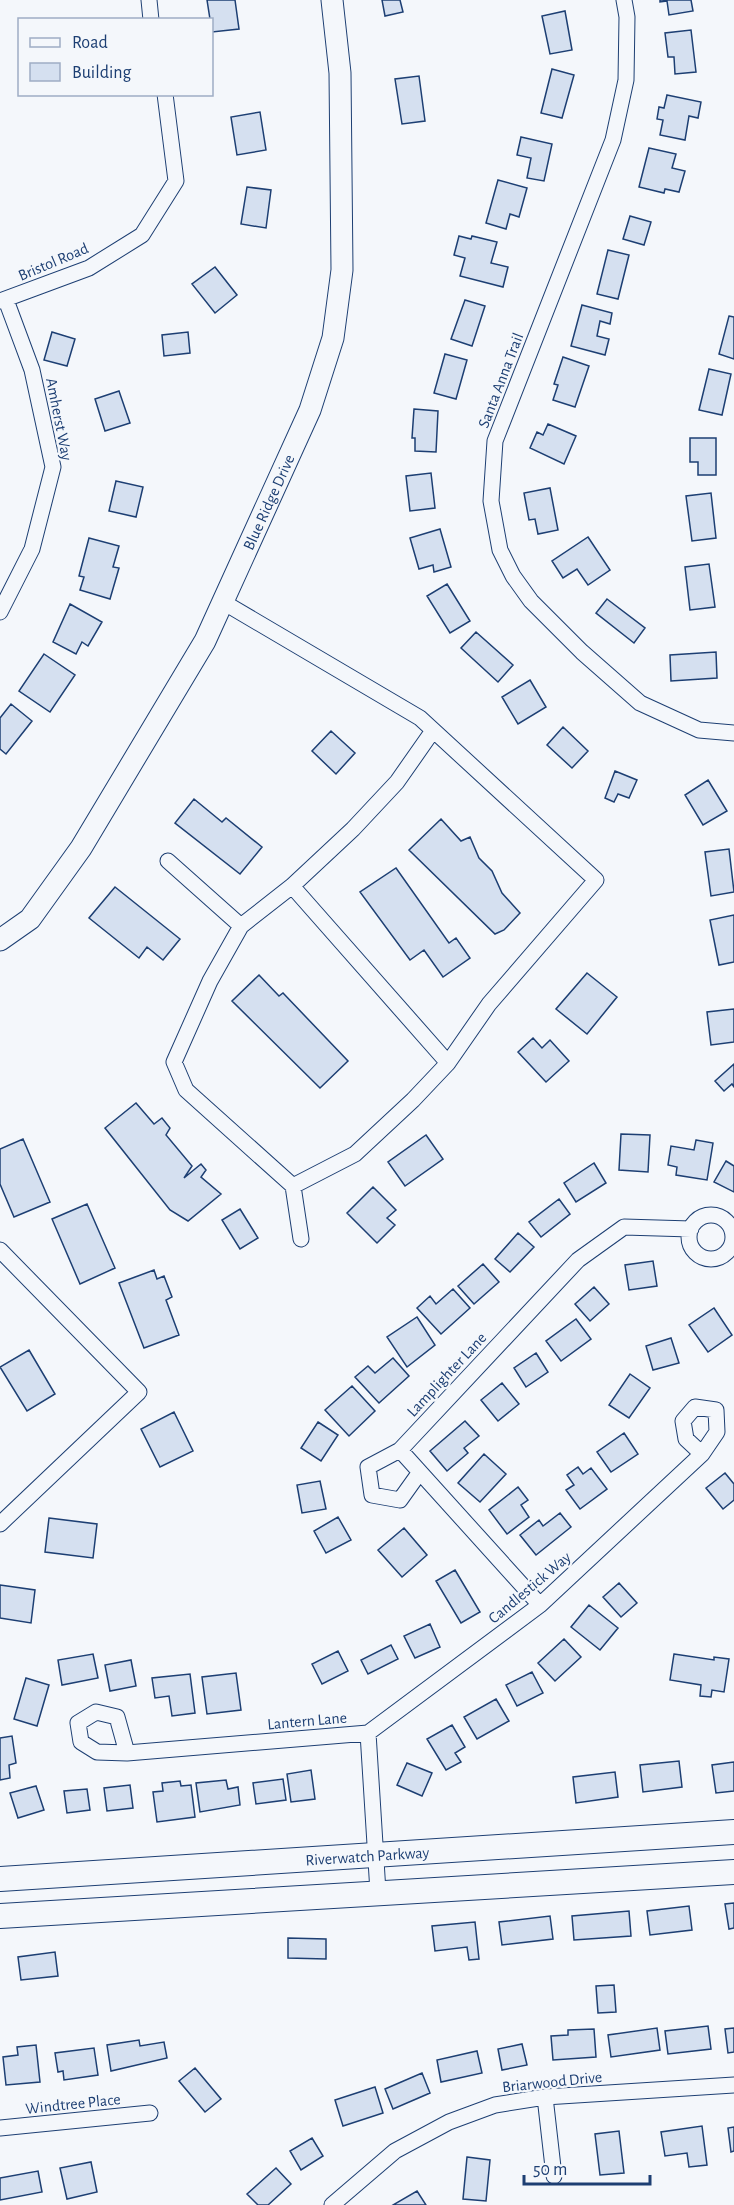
<svg xmlns="http://www.w3.org/2000/svg" width="734" height="2205" font-family="'Alegreya Sans',sans-serif">
<style>
.building{fill:#d5e0f0;stroke:#1d3f73;stroke-width:1.5}
.lines{fill:none;stroke-linecap:round;stroke-linejoin:round}
.street-casing{stroke:#1d3f73;stroke-width:17}
.secondary-casing{stroke:#1d3f73;stroke-width:23}
.primary-casing{stroke:#1d3f73;stroke-width:26}
.street{stroke:#f4f7fb;stroke-width:15}
.secondary{stroke:#f4f7fb;stroke-width:21}
.primary{stroke:#f4f7fb;stroke-width:24}
.labels{text-anchor:middle;stroke-width:4.5;stroke-linejoin:round;paint-order:stroke}
.street-label{font-size:16px;fill:#1d3f73;stroke:#f4f7fb}
</style>
<rect width="100%" height="100%" fill="#f4f7fb"/>
<path class="building" d="M207,0H235L239,29L212,32Z
M382,0H400L403,12L385,16Z
M660,0H691L693,11L669,15L667,1L660,2Z
M565,11L572,50L550,54L542,16Z
M691,30L696,72L675,74L674,57H668L665,33Z
M552,69L574,75L562,118L541,113Z
M419,76L425,121L402,124L395,79Z
M667,95L701,102L698,118L689,116L685,140L660,135L663,120L657,119L659,107L664,108Z
M260,112L266,150L237,155L231,117Z
M521,137L552,144L544,181L527,178L531,158L517,155Z
M649,148L676,154L672,168L685,171L679,192L665,189L664,193L639,187Z
M498,180L527,188L519,217L510,214L506,229L486,223Z
M247,187L271,190L266,228L241,224Z
M630,216L651,222L644,245L623,239Z
M459,236L471,239L472,236L497,242L491,263L508,267L503,287L460,276L465,258L454,255Z
M608,250L629,255L618,299L597,294Z
M215,267L237,295L215,313L192,284Z
M465,300L485,306L472,346L451,339Z
M582,305L612,313L610,324L600,321L597,336L609,339L605,355L571,346Z
M729,316L734,317V359L719,354Z
M52,332L75,339L67,366L44,360Z
M188,332L190,353L164,356L162,335Z
M445,354L467,360L456,399L434,393Z
M563,357L589,366L575,407L553,400L558,385L554,384Z
M709,369L731,374L722,415L699,410Z
M119,391L130,423L105,431L95,399Z
M414,409L438,411L436,452L415,451V438H412Z
M548,424L576,436L564,464L530,448L537,432L543,435Z
M690,438H716V475H698V462H690Z
M431,473L435,508L410,511L406,476Z
M116,481L143,487L136,517L109,511Z
M550,488L558,530L538,534L535,519L529,520L524,493Z
M711,493L716,538L692,541L686,496Z
M440,529L451,567L434,572L433,565L419,569L410,538Z
M588,537L610,570L588,585L577,569L563,578L552,561Z
M89,538L119,546L113,567L119,568L110,599L80,590L84,577L79,576Z
M709,564L715,607L690,610L685,567Z
M447,584L470,621L450,633L427,596Z
M607,599L645,628L634,643L596,613Z
M70,604L102,622L88,646L82,642L76,654L53,642Z
M476,632L513,665L498,682L461,648Z
M716,652L717,678L671,681L670,655Z
M44,654L75,675L50,712L19,691Z
M530,680L546,707L518,724L502,697Z
M11,704L32,721L6,754L0,749V718Z
M563,727L588,751L572,768L547,745Z
M331,731L355,753L336,774L312,751Z
M615,771L637,780L629,798L618,794L614,802L605,798Z
M708,780L727,811L703,825L685,795Z
M194,799L222,822L226,818L262,847L240,874L175,823Z
M441,819L461,841L470,837L479,858L492,871L502,893L520,913L504,930L495,934L409,850Z
M729,849L734,892L711,896L705,852Z
M396,868L449,943L456,938L470,958L443,977L424,950L410,960L360,892Z
M115,887L180,939L163,960L147,947L139,958L89,918Z
M734,915V962L719,965L710,920Z
M587,973L617,997L587,1034L556,1009Z
M259,975L279,996L283,993L348,1061L320,1088L232,1001Z
M734,1009V1042L711,1045L707,1012Z
M533,1038L542,1048L550,1040L569,1061L546,1082L518,1052Z
M734,1064V1087L732,1084L724,1091L715,1081Z
M136,1103L154,1124L162,1118L170,1128L166,1135L192,1166L184,1178L201,1164L206,1170L201,1177L221,1194L188,1221L170,1210L105,1128Z
M621,1134L650,1135L648,1172L619,1170Z
M426,1135L443,1159L405,1186L388,1162Z
M23,1139L50,1202L14,1217L0,1184V1149Z
M696,1140L713,1143L707,1180L676,1175L677,1167L668,1165L671,1146L694,1150Z
M726,1161L734,1166V1192L714,1182Z
M594,1163L606,1183L576,1202L564,1183Z
M373,1187L396,1210L387,1218L395,1225L377,1243L347,1213Z
M559,1199L570,1214L541,1237L529,1222Z
M87,1204L115,1268L80,1284L52,1219Z
M240,1209L258,1238L240,1249L222,1220Z
M518,1233L534,1247L510,1272L495,1259Z
M653,1261L657,1286L629,1290L625,1265Z
M483,1264L499,1282L474,1304L458,1286Z
M154,1270L157,1279L164,1276L172,1297L166,1300L179,1335L144,1348L119,1283Z
M594,1287L609,1304L590,1321L575,1304Z
M453,1289L470,1308L441,1334L417,1308L430,1296L436,1304Z
M714,1308L732,1335L708,1352L689,1325Z
M417,1317L435,1345L407,1367L387,1337Z
M576,1319L591,1339L561,1361L546,1341Z
M671,1338L679,1363L653,1370L646,1346Z
M29,1350L55,1394L27,1411L0,1367Z
M536,1353L548,1372L526,1387L514,1368Z
M393,1358L409,1376L379,1403L355,1377L368,1366L375,1373Z
M630,1374L650,1388L629,1418L609,1405Z
M502,1383L519,1404L498,1421L481,1400Z
M352,1386L375,1411L349,1436L325,1410Z
M174,1412L193,1451L160,1467L141,1429Z
M465,1421L479,1436L464,1448L468,1453L447,1471L430,1451Z
M318,1422L338,1435L321,1461L301,1448Z
M624,1433L638,1454L611,1472L597,1452Z
M484,1454L506,1474L480,1502L458,1483Z
M578,1467L583,1474L591,1468L607,1489L580,1509L566,1490L574,1485L567,1475Z
M725,1473L734,1484V1500L723,1509L706,1488Z
M320,1481L326,1509L302,1513L297,1485Z
M518,1487L528,1500L521,1505L529,1517L507,1534L489,1510Z
M560,1513L571,1527L536,1555L520,1535L539,1520L543,1526Z
M338,1517L351,1540L326,1553L314,1531Z
M49,1518L97,1524L93,1558L45,1552Z
M404,1528L427,1555L402,1577L378,1550Z
M455,1570L480,1612L461,1623L436,1581Z
M619,1583L637,1603L621,1617L603,1597Z
M0,1585L35,1590L31,1623L0,1618Z
M589,1605L618,1628L600,1650L571,1627Z
M430,1624L440,1647L415,1658L404,1636Z
M564,1639L581,1657L555,1681L538,1663Z
M391,1645L398,1659L368,1674L361,1660Z
M338,1651L348,1671L322,1684L312,1664Z
M93,1654L98,1678L62,1685L58,1660Z
M674,1654L714,1660V1657L729,1659L724,1692L712,1690L711,1697L700,1696L701,1685L670,1680Z
M131,1660L136,1686L110,1691L105,1665Z
M532,1672L543,1693L517,1706L506,1685Z
M236,1673L241,1710L207,1714L202,1677Z
M190,1674L195,1713L172,1716L169,1696L155,1698L152,1678Z
M26,1678L49,1685L37,1726L14,1719Z
M496,1699L509,1721L477,1739L464,1717Z
M452,1725L465,1747L455,1753L461,1762L446,1770L427,1739Z
M12,1736L16,1763L9,1765L10,1778L0,1780V1738Z
M679,1761L682,1787L643,1792L640,1765Z
M734,1762V1791L716,1793L712,1765Z
M407,1763L432,1773L422,1796L397,1785Z
M311,1770L315,1799L291,1802L287,1774Z
M615,1772L618,1797L576,1803L573,1777Z
M283,1779L286,1800L256,1804L253,1783Z
M226,1780L228,1789L238,1787L240,1805L200,1812L196,1783Z
M180,1781L181,1786L191,1785L195,1817L157,1822L153,1792L163,1791L162,1783Z
M130,1785L133,1808L107,1811L104,1788Z
M36,1786L44,1810L18,1818L10,1793Z
M87,1789L90,1810L67,1813L64,1791Z
M734,1903V1928L729,1929L725,1904Z
M689,1906L692,1930L650,1935L647,1911Z
M629,1911L631,1936L574,1940L572,1916Z
M550,1916L553,1939L502,1945L499,1922Z
M475,1922L479,1959L469,1960L467,1947L435,1951L432,1926Z
M288,1938L326,1939V1959L288,1958Z
M55,1952L58,1976L21,1980L18,1957Z
M614,1985L616,2012L598,2013L596,1986Z
M708,2026L711,2049L668,2054L665,2031Z
M657,2028L660,2050L611,2057L608,2035Z
M734,2028V2052L728,2053L725,2029Z
M594,2029L596,2057L553,2060L551,2036L568,2035V2030Z
M139,2040L140,2046L164,2042L167,2058L111,2071L107,2045Z
M522,2044L527,2065L502,2070L498,2049Z
M36,2045L40,2082L6,2085L3,2057L18,2055L17,2047Z
M94,2048L98,2075L64,2080L63,2071L58,2072L55,2053Z
M477,2051L482,2073L441,2082L437,2060Z
M195,2068L221,2099L205,2112L179,2081Z
M422,2073L430,2093L393,2109L385,2089Z
M375,2087L383,2113L343,2126L335,2100Z
M702,2126L707,2165L689,2167L687,2153L665,2156L661,2132Z
M734,2127V2151L731,2152L728,2128Z
M619,2131L624,2173L600,2175L595,2134Z
M312,2138L323,2156L301,2170L290,2151Z
M467,2157L490,2160L486,2201L463,2199Z
M91,2162L97,2192L67,2199L60,2168Z
M276,2168L291,2184L268,2205H258L247,2194Z
M38,2171L42,2192L0,2200V2178Z
M417,2191L426,2205H393Z"/>
<g class="lines">
<g class="street-casing">
<path id="street" d="M149,0L151,20
M624,0L627,17L626,80L613,140L495,441L491,501L500,550L513,576L531,601L582,652L640,703L699,730L734,733
M0,301L89,268L142,235L176,181L165,94
M223,602L420,718L596,880L489,1004L448,1063L413,1100L355,1154L293,1186
M0,612L32,549L53,467L32,370L6,300
M168,861L241,926
M292,886L448,1063
M689 1237a22 22 0 1 1 44 0a22 22 0 1 1-44 0Z
M301,1239L293,1186L186,1090L174,1062L210,981L241,926L292,886L353,829L397,782L432,732
M0,1250L139,1392L0,1524
M400,1450L540,1605
M420,1472L400,1500L372,1495L368,1467L400,1450L578,1260L624,1227L691,1229
M368,1733L540,1605L702,1454L717,1432L716,1410L695,1407L683,1421L686,1439L702,1454
M368,1733L378,1892
M127,1753L117,1717L96,1712L78,1723L81,1742L97,1752L127,1753L368,1733
M545,2097L554,2176
M0,2128L150,2113
M332,2205L395,2151L449,2122L495,2105L545,2097L734,2085"/>
</g>
<g class="secondary-casing">
<g id="secondary">
<path id="s1" d="M0,940L30,919L81,848L205,641L310,410L333,338L342,270L340,73L332,0"/>
</g>
</g>
<g class="primary-casing">
<g id="primary">
<path id="s2" d="M0,1879L734,1832"/>
<path d="M0,1916L734,1872"/>
</g>
</g>
<use href="#street" class="street"/>
<use href="#secondary" class="secondary"/>
<use href="#primary" class="primary"/>
</g>
<g class="labels">
<g class="street-label">
<text transform="translate(53 261) rotate(-23)" y="6">Bristol Road</text>
<text transform="translate(500 380) rotate(-69)" y="6">Santa Anna Trail</text>
<text transform="translate(60 419) rotate(79)" y="6">Amherst Way</text>
<text dy="6" stroke="none"><textPath href="#s1" startOffset="518">Blue Ridge Drive</textPath></text>
<text transform="translate(446 1374) rotate(-47)" y="6">Lamplighter Lane</text>
<text transform="translate(529 1587) rotate(-40)" y="6">Candlestick Way</text>
<text transform="translate(307 1720) rotate(-5)" y="6">Lantern Lane</text>
<text dy="6" stroke="none"><textPath href="#s2" startOffset="368">Riverwatch Parkway</textPath></text>
<text transform="translate(552 2081) rotate(-6)" y="6">Briarwood Drive</text>
<text transform="translate(73 2103) rotate(-6)" y="6">Windtree Place</text>
</g>
</g>
<rect x="18" y="18" width="195" height="78" fill="#f4f7fb" stroke="#9eadc5" stroke-width="1.5"/>
<rect x="30" y="38" width="30" height="9" fill="#f4f7fb" stroke="#9eadc5" stroke-width="1.5"/>
<text x="72" y="48" font-size="18" fill="#1d3f73">Road</text>
<rect x="30" y="63" width="30" height="18" fill="#d5e0f0" stroke="#9eadc5" stroke-width="1.5"/>
<text x="72" y="78" font-size="18" fill="#1d3f73">Building</text>
<path d="M524 2175v9h126v-9" fill="none" stroke="#1d3f73" stroke-width="3"/>
<text x="533" y="2175" font-size="18" fill="#1d3f73" stroke="#f4f7fb" stroke-width="4.5" paint-order="stroke">50 m</text>
</svg>
